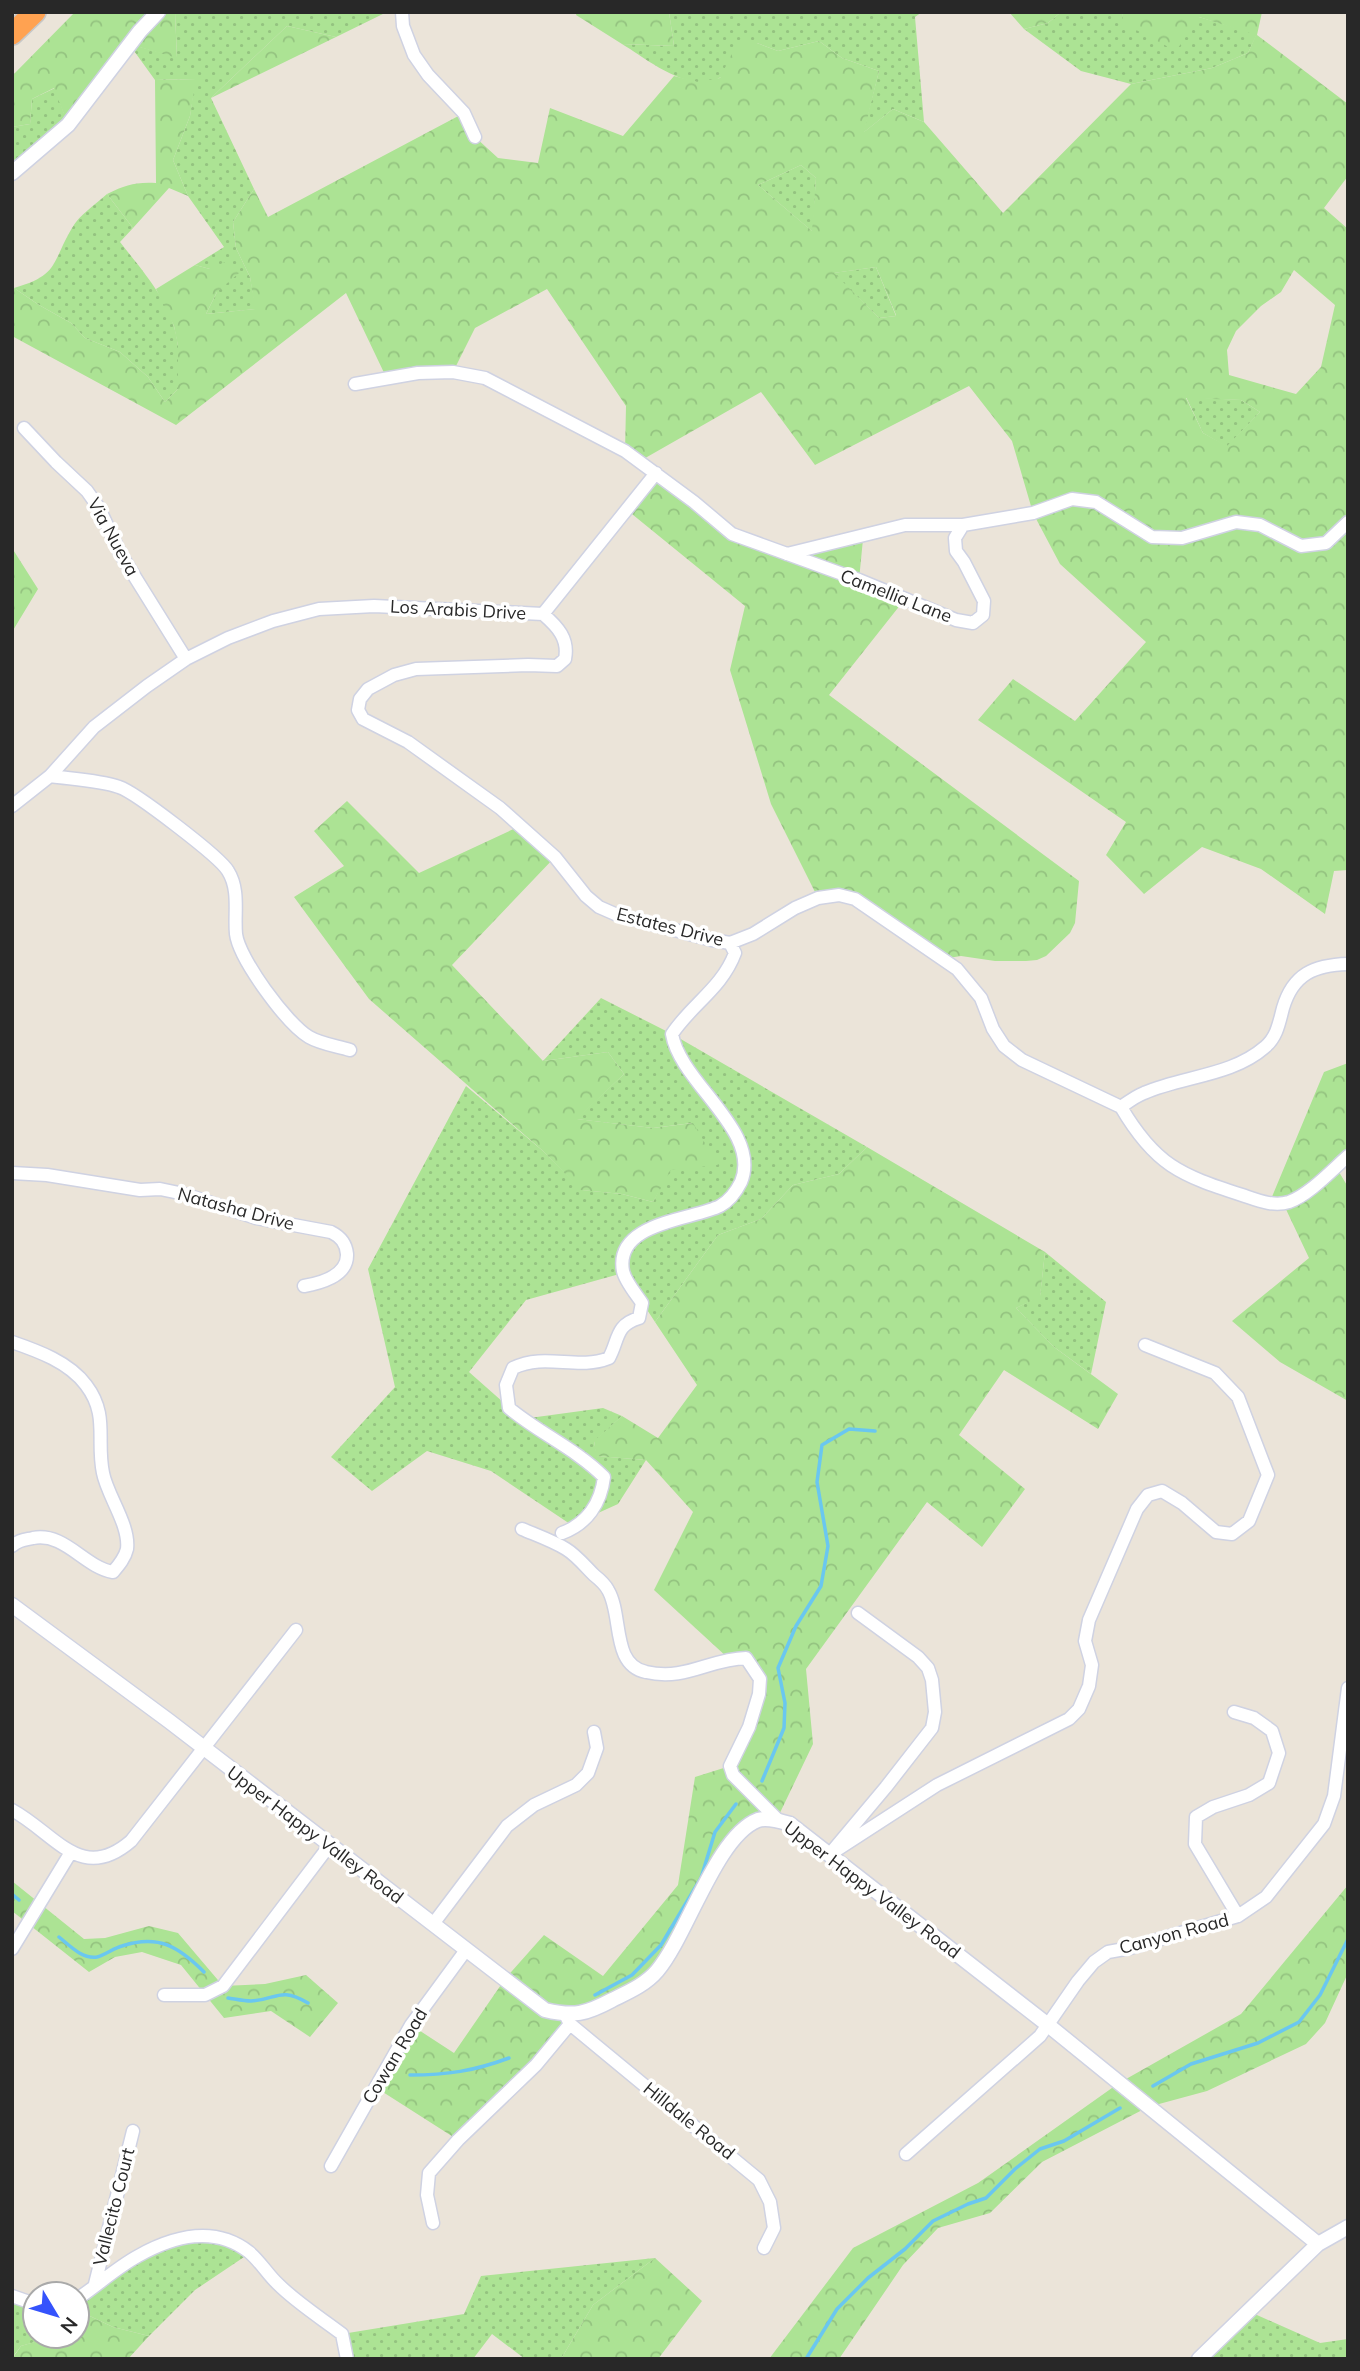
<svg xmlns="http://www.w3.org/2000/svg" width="1360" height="2371" font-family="Mulish,sans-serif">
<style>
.grass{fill:url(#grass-dots)}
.forest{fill:url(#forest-crowns);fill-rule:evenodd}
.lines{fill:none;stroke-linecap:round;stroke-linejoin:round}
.stream{stroke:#6ac7f0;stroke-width:3.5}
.minor-casing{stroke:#cfd2e2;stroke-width:15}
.tertiary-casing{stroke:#cfd2e2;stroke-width:17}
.motorway-casing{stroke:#c7c7c7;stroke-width:24}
.minor{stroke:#fff;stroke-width:12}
.tertiary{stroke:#fff;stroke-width:14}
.motorway{stroke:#ffa251;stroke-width:21}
.labels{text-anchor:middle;stroke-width:7;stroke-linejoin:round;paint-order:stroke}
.street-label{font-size:18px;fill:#282828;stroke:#fff}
</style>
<defs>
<pattern id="grass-dots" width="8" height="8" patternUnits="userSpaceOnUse" patternTransform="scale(1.75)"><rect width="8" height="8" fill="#ace394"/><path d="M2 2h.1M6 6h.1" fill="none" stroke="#94c380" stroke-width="1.8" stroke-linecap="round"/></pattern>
<pattern id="forest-crowns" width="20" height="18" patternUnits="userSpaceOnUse" patternTransform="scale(1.75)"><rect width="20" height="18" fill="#ace394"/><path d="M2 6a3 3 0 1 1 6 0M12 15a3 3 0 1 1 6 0" fill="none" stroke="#94c380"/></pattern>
</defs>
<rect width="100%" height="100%" fill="#ebe4d9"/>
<path class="grass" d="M175,12H387L336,37L287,26L211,98L254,189L233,222L236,248L250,277L256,309L206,314L217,292L210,269L195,265L224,247L188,196L173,160L190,116L195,79L155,80L129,44L177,57Z
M669,12H922L915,17L924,122L893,109L863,133L879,71L842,58L819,41L778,51L757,43C746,53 734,68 721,77C691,96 647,59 622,44L674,46Z
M1061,12H1122L1124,23L1199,17L1257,34L1248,53L1212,68L1131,84L1081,71L1024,29L1048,23Z
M55,88L68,125L12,173V127L30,124L32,99Z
M801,165L816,178L813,232L758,185Z
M107,194L133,228L120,242C144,273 174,305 178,346C180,360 178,375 178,389L165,402L148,377L120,352L85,338L71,323L39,305L14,288C59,275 51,264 72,228C79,215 96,204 107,194Z
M876,267L896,316L879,318L833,273Z
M1186,397L1241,400L1260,412L1227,447L1203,433Z
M601,998L672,1034L867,1147L839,1174L793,1185L761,1219L718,1235L655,1322L623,1273L526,1300L469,1372L522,1419L603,1408L622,1416L594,1442L597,1456L646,1460L618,1504L587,1518L576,1528L491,1471L427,1451L372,1491L331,1457L395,1387L368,1269L466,1086L543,1151L582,1190L622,1194L653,1202L692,1123L653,1128L576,1119L624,1074L608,1052L543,1061Z
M1045,1252L1106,1302L1091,1374L1054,1347L1016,1308L1040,1296Z
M212,2235L250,2253L195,2290L149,2336L113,2327L77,2310V2299L137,2256Z
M655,2258L593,2305L561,2359H525L492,2334L473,2359H347L342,2334L464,2314L481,2276Z
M12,2296L35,2304V2336H43L42,2340L21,2346L12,2358Z
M1248,2311L1320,2343L1348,2339V2359H1199Z"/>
<path class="forest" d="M75,12H175L177,58L129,44L68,125L54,88L32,99L30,124L12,127V76Z
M577,12H669L674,46L622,44L576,15Z
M1009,12H1061L1048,23L1024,29Z
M1122,12H1262L1257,35L1348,104V176L1324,208L1348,229V870L1334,871L1325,914L1261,869L1202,847L1144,894L1106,855L1126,822L978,720L1013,679L1075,721L1146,642L1060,564L1033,513L1012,441L969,386L815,465L761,392L640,461L625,451L626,406L547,289L475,328L453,372L387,379L346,293L176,425L12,336L14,288L39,305L71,323L85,338L120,352L148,377L165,402L178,389V346L174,326L156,289L195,265L210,269L227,261L239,273L217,292L206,314L255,309L250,277L236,248L233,222L254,189L268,217L464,113L475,137L498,158L538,163L550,108L623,136L674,76L698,82L720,78L737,43H757L778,51L819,41L842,58L879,71L864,132L893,109L924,122L1003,213L1131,84L1212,68L1248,53L1256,35L1199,17L1176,51L1123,23ZM801,165L816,178L812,231L758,185ZM876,267L896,315V316L879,318L834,273ZM1294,270L1335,305L1321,367L1296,394L1229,375L1227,350L1236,331L1261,306L1281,292ZM1186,398L1241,400L1260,412L1227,446L1203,433Z
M287,26L336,37L211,98Z
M196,79L190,116L173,160L188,196L169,188L133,228L107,194C126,185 134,182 156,183L155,80Z
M656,473L732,534L787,554L864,529L859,580L905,599L829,695L1079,881L1075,923L1070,933L1046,956L1037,960L1026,961H995L961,956L942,959L855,899L818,898L771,804L730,670L745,606L627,510Z
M12,548L38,589L12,632Z
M347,801L419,873L520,826L555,857L452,965L543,1061L608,1052L624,1074L577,1119L653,1128L693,1123L718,1165L671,1170L653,1202L622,1194L581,1190L543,1151L369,999L294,897L344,866L314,831Z
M1348,1063V1156L1336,1167L1348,1187V1401L1280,1362L1232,1321L1309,1258L1283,1203L1269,1204L1324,1072Z
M867,1147L1045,1252L1040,1297L1016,1308L1054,1347L1118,1394L1098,1429L1004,1370L959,1435L1025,1489L982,1547L927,1502L806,1669L813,1744L777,1819L742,1831L658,1970L570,2024L458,2140L375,2087L411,2025L454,2053L505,1979L544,1935L603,1976L678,1885L695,1777L730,1766L759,1694L751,1664L728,1658L654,1590L693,1512L646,1460L596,1456L594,1441L622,1416L658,1438L697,1385L655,1322L718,1235L761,1219L793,1185L839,1174Z
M12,1881L84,1939L105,1938L149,1926L178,1933L223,1986L265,1984L306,1975L338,2003L310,2037L271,2011L224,2018L181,1965L142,1952L115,1957L89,1972L12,1911Z
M1348,1885V1973L1325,2023L1306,2044L1207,2091L1148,2107L1042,2162L990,2213L938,2228L903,2265L839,2359H769L853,2248L978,2183L1119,2083L1241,2014Z
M655,2258L702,2301L658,2359H561L593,2305Z
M77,2310L113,2327L149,2336L128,2359H12L21,2346L41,2340L43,2336H77Z"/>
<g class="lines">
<path class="stream" d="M762,1781L784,1728L785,1703L778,1668L796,1626L821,1586L828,1546L817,1482L822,1445L849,1429L875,1431
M12,1894L19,1900
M59,1937C70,1946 82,1959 97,1957C105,1955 114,1948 122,1946C159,1934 179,1947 204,1972
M595,1995L632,1975L661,1945L701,1878L715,1832L736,1804
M228,1998C235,1999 244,2001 251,2001C277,2000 279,1986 308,2003
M410,2075C447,2075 474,2071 509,2058
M1153,2086L1191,2064L1258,2043L1299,2022L1320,1995L1348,1939
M806,2359L837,2309L868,2278L905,2249L933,2221L968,2204L986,2198L1015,2169L1040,2149L1064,2141L1120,2108"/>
<g class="minor-casing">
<path id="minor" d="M402,12L403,26L414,55L428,75L464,113L475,137
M355,384L418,373L453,372L485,378L625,451L694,502L732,534L859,580L956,620L973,623L983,615L984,601L964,562L956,551L955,538L963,525L1033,513L1072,499L1096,502L1152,537L1182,538L1236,522L1260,525L1301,546L1326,543L1348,522
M24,428L56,462L87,491L99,508L120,553L186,659
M787,554L905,525H963
M543,614C558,627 569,639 565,659L557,666L528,665L416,669L394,675L368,689L360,699L358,710L363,719L408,742L500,808L555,857L586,896L599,907L615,914L712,940L730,943L753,934L795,908L818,898L839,895L855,899L957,969L981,998L993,1029L1004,1046L1022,1060L1121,1107
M50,776C71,779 99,780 119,787C135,792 220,857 228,871C240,890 234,914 236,934C239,959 287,1024 309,1037C321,1044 337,1046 350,1050
M12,806L50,776L94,727L147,686L186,659L228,638L273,621L319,609L374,606L543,614L656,473
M1121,1107C1128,1102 1136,1096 1144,1093C1183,1076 1232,1076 1265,1047C1277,1037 1279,1023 1283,1008C1293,974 1314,965 1348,964
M1121,1107C1155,1165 1180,1175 1242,1195C1257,1200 1273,1207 1289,1202C1309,1195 1332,1170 1348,1156
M12,1173L47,1175L140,1190L160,1189L184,1194L256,1218L331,1232C341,1237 346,1243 347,1254C348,1276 321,1283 304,1286
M12,1342C38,1351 69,1362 86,1385C109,1415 96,1440 103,1473C107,1495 130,1525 127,1549C125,1558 119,1565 113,1572C84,1567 65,1532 33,1538C24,1540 19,1540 12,1546
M522,1529C536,1535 553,1541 566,1549C576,1555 585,1566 594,1575C599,1579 605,1584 608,1590C623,1615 611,1665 646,1672C686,1681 709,1659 746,1658L760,1679L759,1694L749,1727L730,1766L733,1775L777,1819
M562,1533C587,1524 601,1503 604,1477C576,1449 539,1433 509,1408L506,1385L513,1368C546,1352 577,1371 609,1358C619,1340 615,1325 639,1318L642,1303C636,1294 625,1281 623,1271C614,1222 692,1220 720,1206C729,1201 736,1192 741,1182C762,1131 680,1083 672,1034C692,1004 722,988 735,953L730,943
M858,1613L918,1657L928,1668L932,1680L935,1712L932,1728L886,1787L829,1855L937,1785L1069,1719L1079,1709L1089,1686L1092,1665L1085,1641L1089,1620L1137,1509L1148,1495L1162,1491L1182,1503L1216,1532L1232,1534L1249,1521L1268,1475L1238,1397L1215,1373L1145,1345
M1234,1712L1254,1718L1272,1731L1279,1753L1269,1783L1249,1795L1213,1807L1196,1817L1195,1844L1238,1916
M12,1810C56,1834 81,1884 131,1841L296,1630
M433,1924L507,1826L534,1805L576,1785L588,1773L597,1748L594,1732
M12,1949L71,1852
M164,1995H205L223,1986L329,1846
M565,2014L570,2024L759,2180L770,2202L774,2228L764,2248
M906,2154L1040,2036L1078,1981L1094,1962L1108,1952L1130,1948L1238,1916L1266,1897L1324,1824L1334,1796L1348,1688
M331,2166L411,2025L466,1950
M433,2223L427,2195L429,2173L458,2140L536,2065L570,2024
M95,2284L133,2131
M12,2296L35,2304
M77,2299C98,2285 116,2268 138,2256C174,2236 214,2225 249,2252C260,2261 268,2275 278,2284C297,2303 321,2318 342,2334L347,2359"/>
</g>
<g class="tertiary-casing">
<path id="tertiary" d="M12,173L68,125L140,31L158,12
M12,1605L169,1721L545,2010C574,2017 586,2014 612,2000C628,1992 645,1985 657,1971C687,1936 716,1836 758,1820C768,1817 780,1821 790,1824L1048,2025L1318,2244
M1199,2359L1318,2244L1348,2227"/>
</g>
<g class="motorway-casing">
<path id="motorway" d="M12,34L35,12"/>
</g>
<use href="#minor" class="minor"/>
<use href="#tertiary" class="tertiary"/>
<use href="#motorway" class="motorway"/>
</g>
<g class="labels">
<g class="street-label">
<text transform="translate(113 537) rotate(61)" y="6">Via Nueva</text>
<text transform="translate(896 596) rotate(21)" y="6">Camellia Lane</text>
<text transform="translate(458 610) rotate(3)" y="6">Los Arabis Drive</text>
<text transform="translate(670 927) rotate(14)" y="6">Estates Drive</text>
<text transform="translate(236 1209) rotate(15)" y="6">Natasha Drive</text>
<text transform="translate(315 1835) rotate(37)" y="6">Upper Happy Valley Road</text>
<text transform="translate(872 1890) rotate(37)" y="6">Upper Happy Valley Road</text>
<text transform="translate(1174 1934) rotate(-15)" y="6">Canyon Road</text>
<text transform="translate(395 2056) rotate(-59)" y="6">Cowan Road</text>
<text transform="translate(689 2121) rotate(39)" y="6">Hilldale Road</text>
<text transform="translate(114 2207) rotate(-76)" y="6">Vallecito Court</text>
</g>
</g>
<rect width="1360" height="2371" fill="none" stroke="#282828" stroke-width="28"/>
<g transform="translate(56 2315) rotate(128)"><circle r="33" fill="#ffffff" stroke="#a9a9a9" stroke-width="2"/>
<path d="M0-5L12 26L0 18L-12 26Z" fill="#3553fc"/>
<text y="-10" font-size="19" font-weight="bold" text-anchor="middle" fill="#282828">N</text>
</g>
</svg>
